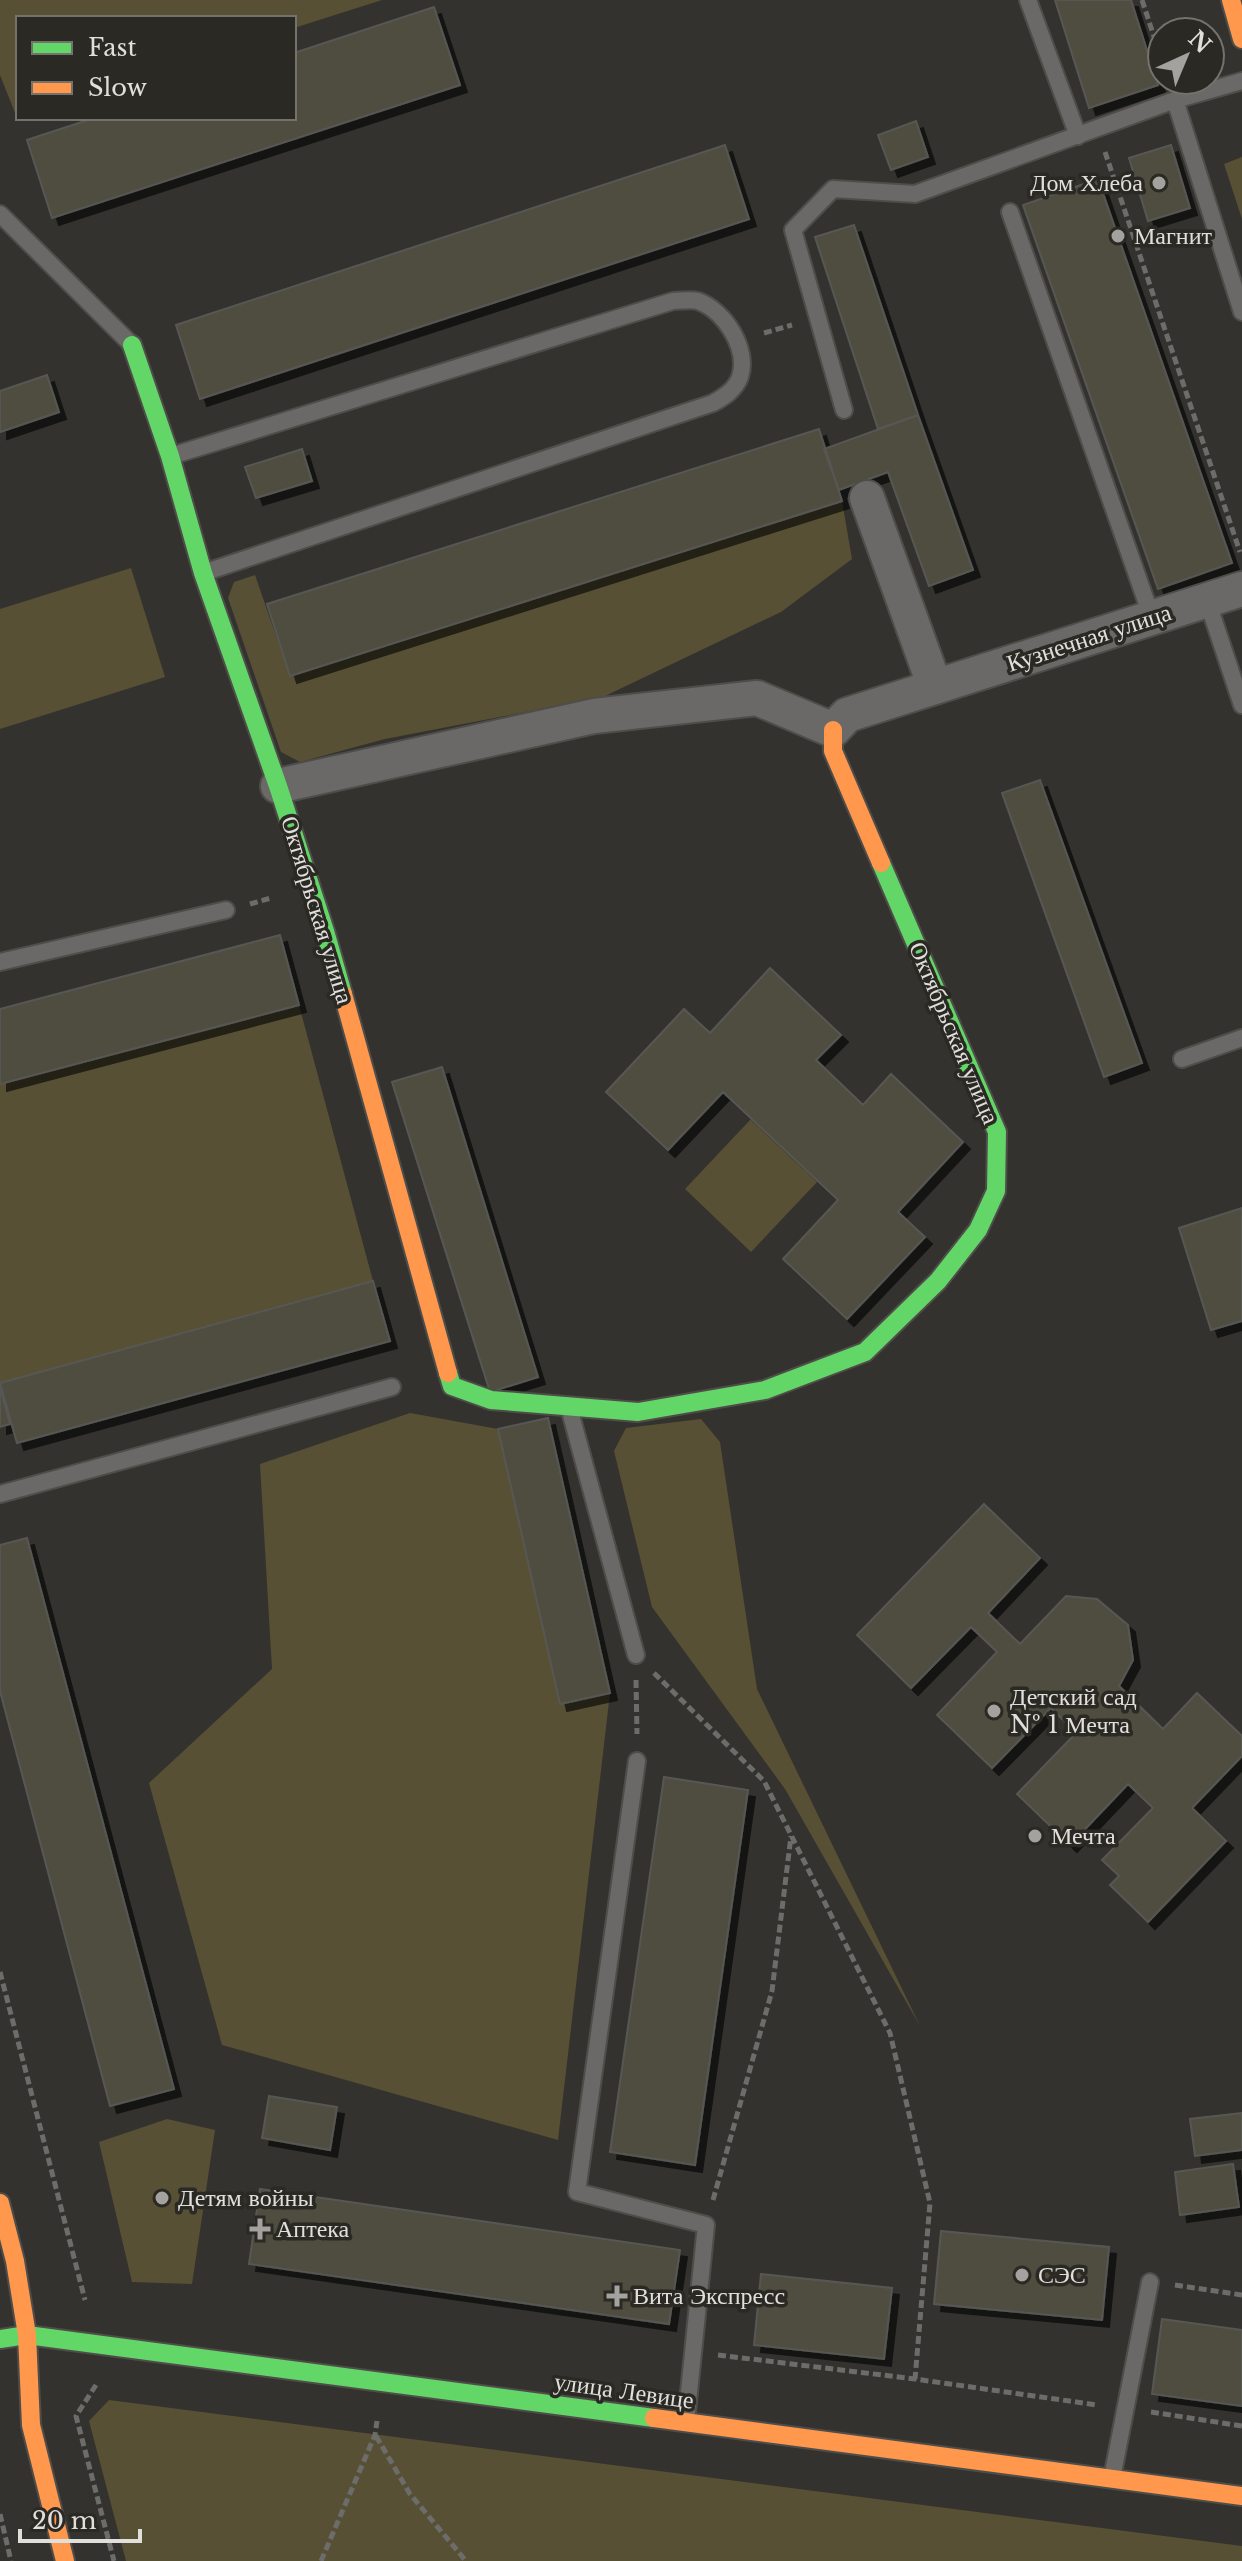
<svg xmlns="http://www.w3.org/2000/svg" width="1242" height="2561" font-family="'Libre Baskerville',serif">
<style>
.green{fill:#585034}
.building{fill:#504d41;stroke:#575754;stroke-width:2;filter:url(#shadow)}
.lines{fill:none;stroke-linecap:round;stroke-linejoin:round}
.lane-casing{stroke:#4e4d4a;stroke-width:20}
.street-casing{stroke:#4e4d4a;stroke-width:38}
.fast-casing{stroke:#4e4d4a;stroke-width:22}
.slow-casing{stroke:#4e4d4a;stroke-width:22}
.path{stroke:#6c6c6a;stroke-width:5;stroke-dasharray:8 4;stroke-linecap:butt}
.lane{stroke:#6a6967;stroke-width:16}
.street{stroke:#6a6967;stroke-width:34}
.fast{stroke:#63d668;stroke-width:18}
.slow{stroke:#ff974d;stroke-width:18}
.poi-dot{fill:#a3a29e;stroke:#2a2923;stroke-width:3}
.labels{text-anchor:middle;stroke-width:7;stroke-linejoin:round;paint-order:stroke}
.poi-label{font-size:24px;fill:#e0dfdb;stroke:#2a2923;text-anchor:start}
.street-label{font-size:24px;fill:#e0dfdb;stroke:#2a2923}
</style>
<defs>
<filter id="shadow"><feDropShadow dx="7" dy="7" stdDeviation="0" flood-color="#0009"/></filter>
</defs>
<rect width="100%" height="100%" fill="#33322e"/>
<path class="green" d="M0,0H382L294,28V18H18L17,118L0,75Z
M1242,157V219L1224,164Z
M842,501L852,559L781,612L603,697L385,739L300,762L281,752L228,598L234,582L255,575L290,676Z
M131,568L165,677L0,729V609Z
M299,1005L373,1281L0,1383V1084Z
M751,1119L818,1181L751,1252L685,1189Z
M410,1413L498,1429L560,1704L610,1693L558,2140L222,2045L149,1783L272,1669L260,1464Z
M701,1419L720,1442L757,1689L920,2026L785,1789L652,1607L614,1451L626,1428Z
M167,2119L215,2130L192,2284L132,2282L99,2142Z
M109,2400L1242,2546V2561H126L89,2421Z"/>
<path class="building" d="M1055,0H1131L1158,85L1089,108Z
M434,7L460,85L52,218L27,140L94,118H294V53Z
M916,121L928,157L891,170L878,135Z
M725,145L749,219L200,399L176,325Z
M1171,145L1190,208L1148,221L1129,158Z
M1098,179L1232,563L1158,589L1023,205Z
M854,225L918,415L878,429L815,237Z
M47,375L59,412L0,432V391Z
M918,415L973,570L929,586L888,472L839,490L824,449Z
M819,429L842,501L290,676L267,604Z
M302,449L312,481L256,498L245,467Z
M1040,780L1142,1063L1104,1077L1002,793Z
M280,935L299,1005L0,1084V1009Z
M770,968L841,1035L816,1060L863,1105L891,1074L963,1142L898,1212L925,1237L847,1319L783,1259L838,1200L723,1092L668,1150L606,1092L684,1009L710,1033Z
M442,1067L538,1377L490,1392L392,1082Z
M1242,1208V1321L1211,1330L1179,1228Z
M373,1281L390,1341L17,1443L0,1383Z
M0,1387L10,1424L0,1427Z
M548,1418L610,1693L560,1704L498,1429Z
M984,1504L1040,1558L988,1613L1020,1644L1066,1596L1097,1599L1128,1625L1133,1660L1119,1686L1163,1729L1197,1693L1242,1736V1756L1192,1808L1226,1841L1148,1922L1110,1885L1119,1876L1102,1860L1153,1808L1128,1784L1070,1845L1017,1794L1076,1733L1051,1708L992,1768L937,1715L997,1652L971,1627L911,1688L857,1635Z
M27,1538L174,2089L110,2106L0,1691V1545Z
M664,1777L748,1790L695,2165L610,2152Z
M269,2096L337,2107L330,2150L262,2138Z
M1242,2113V2150L1195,2156L1190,2119Z
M1233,2164L1239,2207L1180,2215L1175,2172Z
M260,2189L680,2250L669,2324L249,2264Z
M941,2231L1109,2247L1102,2320L934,2304Z
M761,2274L892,2288L884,2359L754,2345Z
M1162,2319L1242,2330V2406L1152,2394Z"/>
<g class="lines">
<g class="lane-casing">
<path id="lane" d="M1028,0L1078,136
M1175,100L1242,312
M1010,212L1152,618
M0,214L131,344
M844,410L793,230L833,189L915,194L1175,100L1242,81
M171,456L673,301C681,301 691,299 698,301C725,311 749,349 740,377C735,390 724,397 713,403L203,573
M1207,600L1242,705
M0,962L226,910
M1182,1059L1242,1038
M570,1411L636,1655
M0,1494L392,1387
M637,1761L577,2192L706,2225L686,2422
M1112,2478L1150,2282"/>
</g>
<g class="street-casing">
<path id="street" d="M867,498L935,687
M278,786L594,716L757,698L833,730L847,715L1242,589"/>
</g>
<g class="fast-casing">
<path id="fast" d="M132,345L170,456L203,573L278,786L325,931L343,994
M448,1373L452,1386L491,1400L638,1412L765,1390L865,1352L938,1281L978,1230L996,1191L997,1132L881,863
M0,2339L27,2335L654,2418"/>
</g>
<g class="slow-casing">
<path id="slow" d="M1231,0L1242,39
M833,730V751L881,863
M343,994L448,1373
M0,2203L15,2261L27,2335L31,2425L65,2561
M654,2418L1242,2496"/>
</g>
<path class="path" d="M1142,0L1162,61
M1105,152L1240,552
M764,333L792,325
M250,904L271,898
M654,1673L764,1781L890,2033L930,2203L915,2379
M636,1680L637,1734
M0,1972L85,2300
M713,2200L772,1991L791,1836
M1175,2285L1242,2295
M718,2355L915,2379L1097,2405
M96,2385L76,2416L114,2561
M1151,2412L1242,2426
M376,2436L410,2494L466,2561
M0,2514L11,2561
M321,2561L375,2435L377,2421"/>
<use href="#lane" class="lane"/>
<use href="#street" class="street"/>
<use href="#fast" class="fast"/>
<use href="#slow" class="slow"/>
</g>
<g class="poi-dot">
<circle cx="1159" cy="183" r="8"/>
<circle cx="1118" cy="236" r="8"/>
<circle cx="994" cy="1711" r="8"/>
<circle cx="1035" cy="1836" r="8"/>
<circle cx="162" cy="2198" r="8"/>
<path d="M256 2217h8v8h8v8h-8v8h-8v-8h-8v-8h8z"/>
<circle cx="1022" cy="2275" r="8"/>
<path d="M613 2284h8v8h8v8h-8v8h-8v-8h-8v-8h8z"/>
</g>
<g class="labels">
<g class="poi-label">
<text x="1143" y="191" text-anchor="end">Дом Хлеба</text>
<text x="1134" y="244">Магнит</text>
<text x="1010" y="1705">Детский сад<tspan x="1010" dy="28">№ 1 Мечта</tspan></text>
<text x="1051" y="1844">Мечта</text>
<text x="178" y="2206">Детям войны</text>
<text x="276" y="2237">Аптека</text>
<text x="1038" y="2283">СЭС</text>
<text x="633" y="2304">Вита Экспресс</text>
</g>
<g class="street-label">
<text transform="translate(1089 638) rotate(-18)" y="8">Кузнечная улица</text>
<text transform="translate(317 910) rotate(73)" y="8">Октябрьская улица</text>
<text transform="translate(954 1033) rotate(67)" y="8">Октябрьская улица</text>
<text transform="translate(624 2391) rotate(8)" y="8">улица Левице</text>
</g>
</g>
<rect x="16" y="16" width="280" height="104" fill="#2a2923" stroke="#73726d" stroke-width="2"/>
<rect x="32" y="42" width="40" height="12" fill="#63d668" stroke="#73726d" stroke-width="2"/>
<text x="88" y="56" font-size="24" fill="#e0dfdb">Fast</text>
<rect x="32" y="82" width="40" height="12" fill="#ff974d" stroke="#73726d" stroke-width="2"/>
<text x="88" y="96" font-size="24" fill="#e0dfdb">Slow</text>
<g transform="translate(1186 56) rotate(44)"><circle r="38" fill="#2a2923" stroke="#73726d" stroke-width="2"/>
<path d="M0-6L14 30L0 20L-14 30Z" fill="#a3a29e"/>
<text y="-12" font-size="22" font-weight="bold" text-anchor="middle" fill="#e0dfdb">N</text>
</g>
<path d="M20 2529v12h120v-12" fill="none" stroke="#e0dfdb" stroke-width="4"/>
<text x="32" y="2529" font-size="24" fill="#e0dfdb" stroke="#2a2923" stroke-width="6" paint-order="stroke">20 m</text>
</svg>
